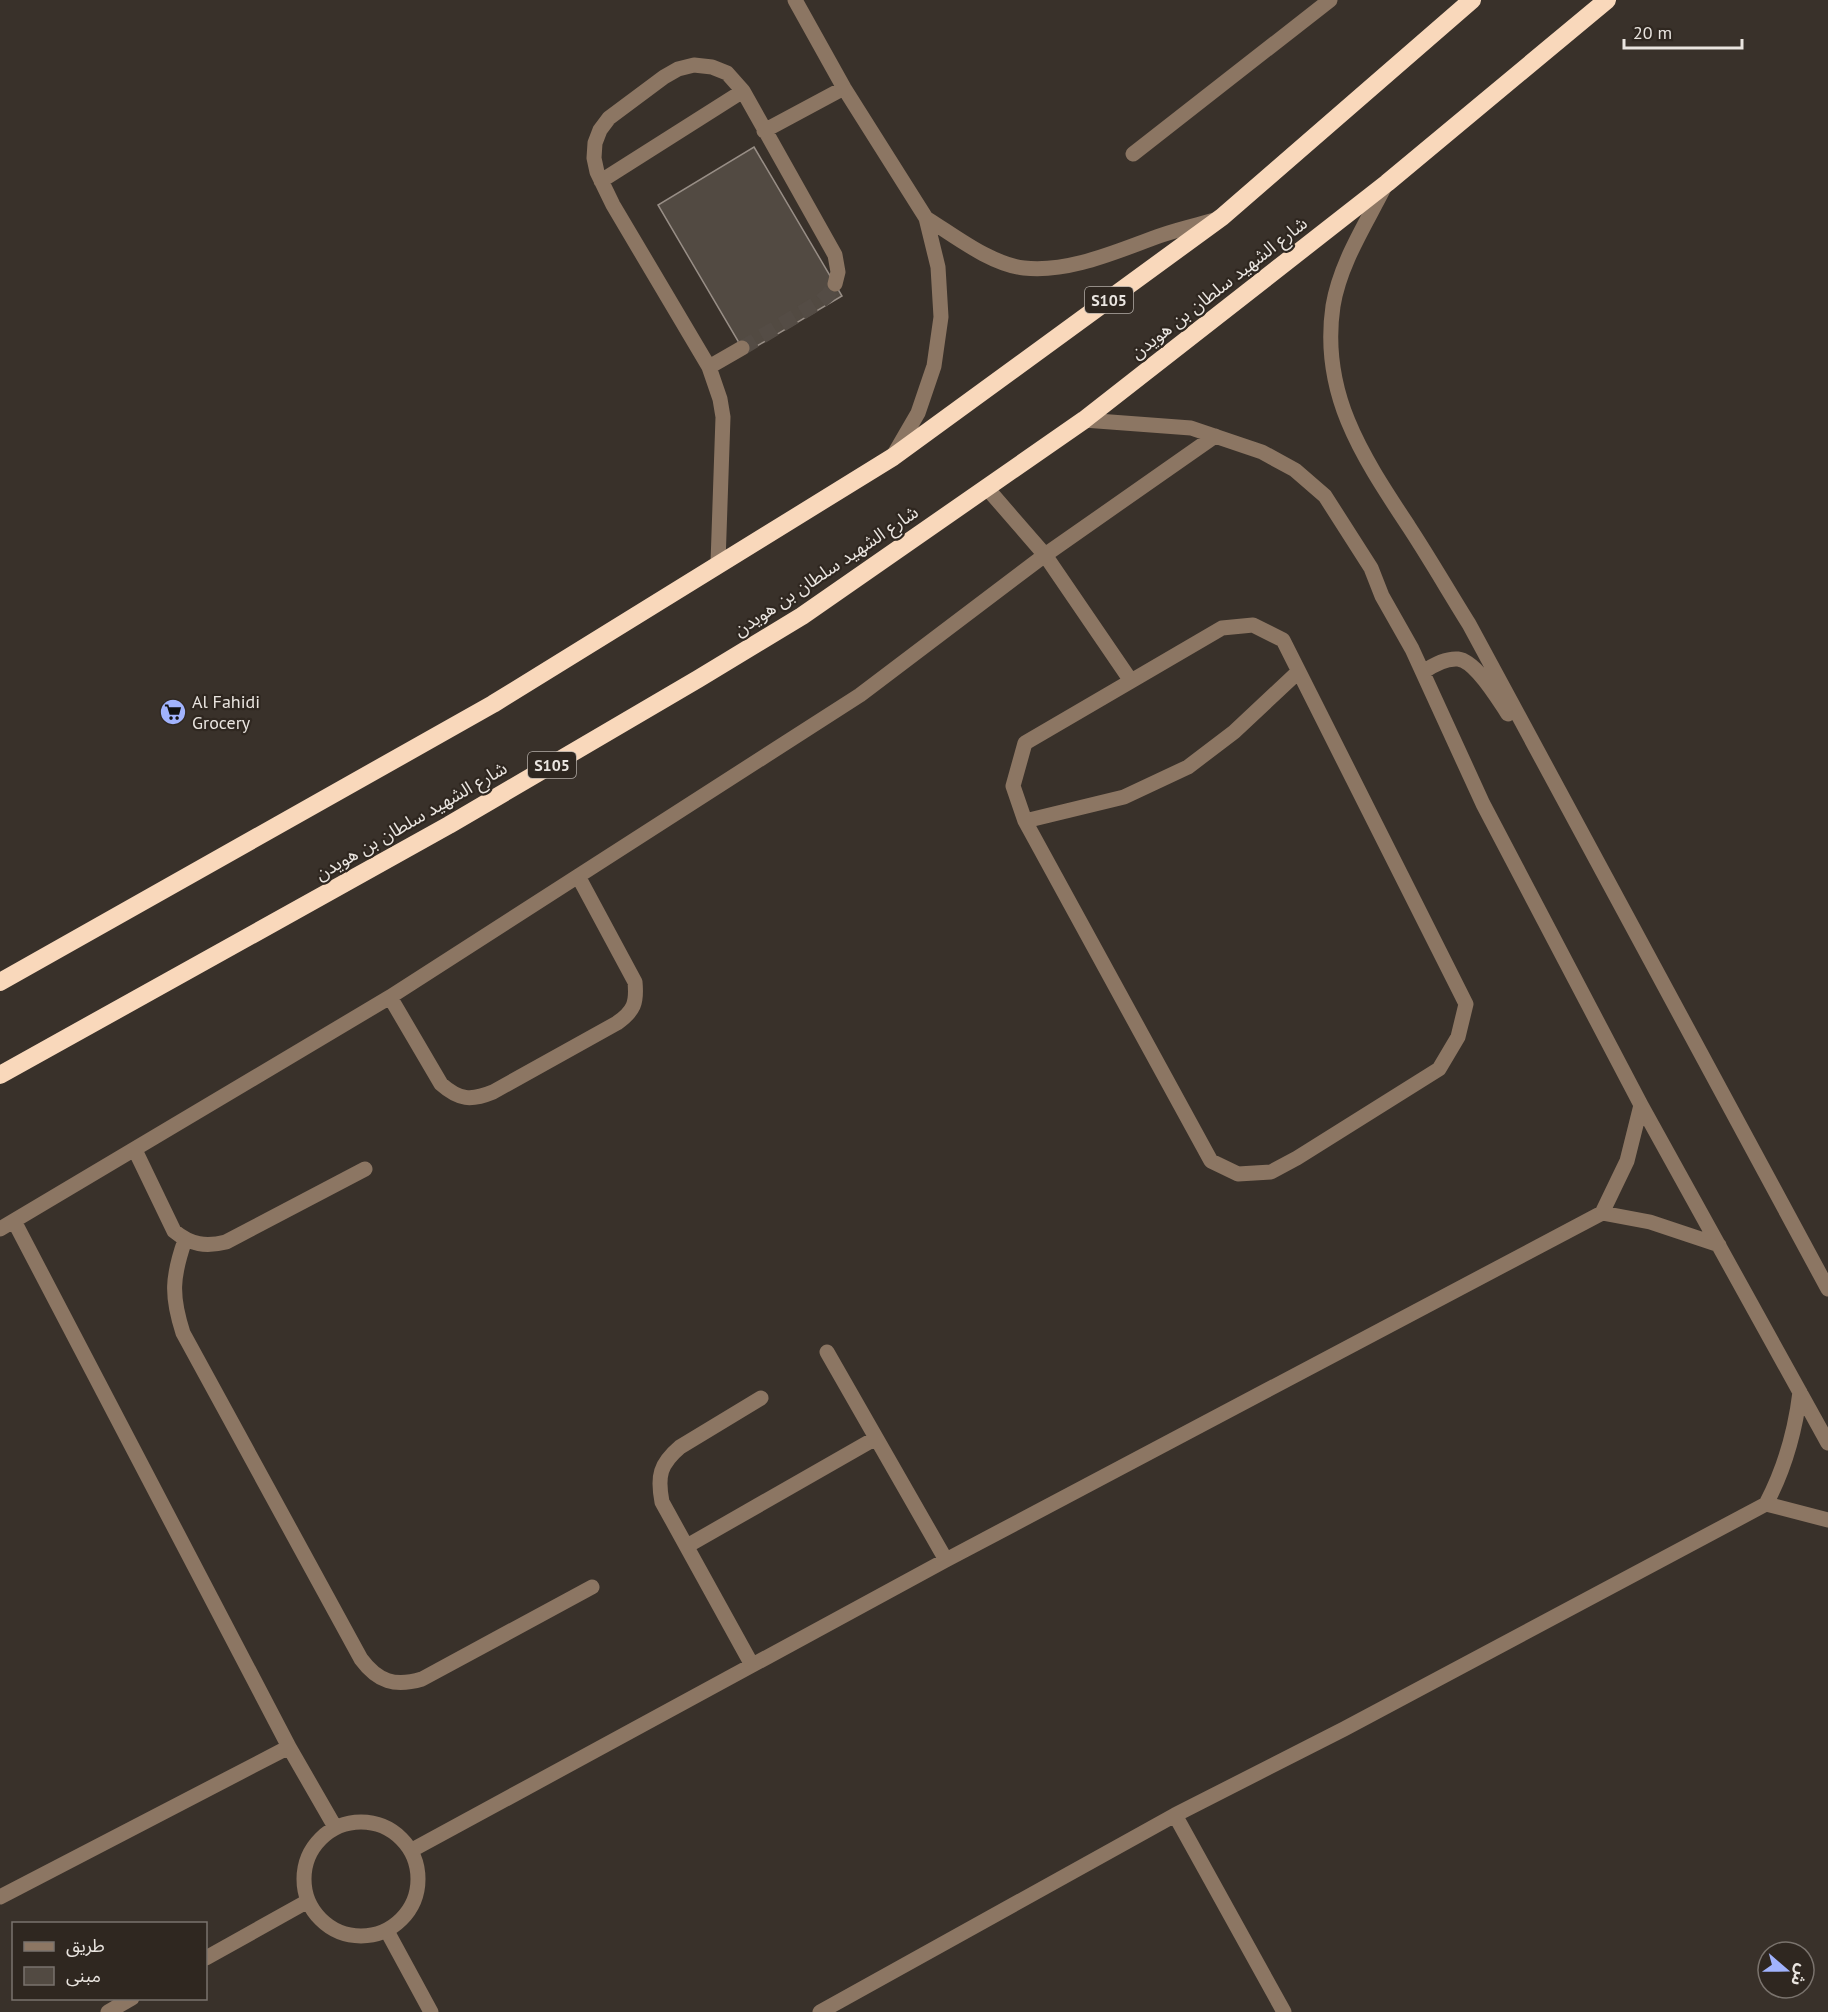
<svg xmlns="http://www.w3.org/2000/svg" width="1828" height="2012" font-family="'PT Sans','Noto Sans Arabic',sans-serif">
<style>
.building{fill:#524a42;stroke:#988e86;stroke-width:1.5}
.lines{fill:none;stroke-linecap:round;stroke-linejoin:round}
.minor-tunnel{stroke:#544c45;stroke-width:15;stroke-dasharray:15 8;stroke-linecap:butt}
.minor{stroke:#8c7663;stroke-width:15}
.highway{stroke:#f9d8bb;stroke-width:18}
.labels{text-anchor:middle;stroke-width:4.5;stroke-linejoin:round;paint-order:stroke}
.shield{fill:#2f2720;stroke:#b2aca6;stroke-width:1.5}
.shield-label{font-size:16px;font-weight:bold;fill:#eae5e0}
.street-label{font-size:18px;fill:#eae5e0;stroke:#2f2720}
.poi-label{font-size:18px;fill:#eae5e0;stroke:#2f2720;text-anchor:start}
</style>
<rect width="100%" height="100%" fill="#39312a"/>
<path class="building" d="M754,147L842,296L745,353L658,205Z"/>
<g class="lines">
<path class="minor-tunnel" d="M742,348L821,301L828,295L835,284"/>
<path class="minor" d="M795,0L844,88L926,218L938,267L941,317L934,366L918,413L893,456
M764,131L844,88
M1133,154L1330,0
M601,181L743,91
M1385,186C1366,224 1340,263 1333,306C1320,394 1363,457 1409,527C1430,559 1449,592 1469,624L1828,1289
M926,218C955,236 990,264 1024,268C1071,273 1119,250 1162,235C1179,229 1197,225 1215,220
M709,367L742,348
M1084,420L1191,428L1262,452L1295,470L1325,496L1371,568L1382,596L1412,649L1483,804L1641,1105L1828,1443
M986,487L1045,555L1131,681
M718,563L723,417L720,399L709,367L613,205L597,172L594,158L595,143L600,130L609,118L664,77L678,69L694,65L712,67L727,73L743,91L835,255L838,272L835,284
M1253,625L1283,640L1466,1004L1458,1037L1439,1069L1297,1158L1271,1172L1238,1174L1211,1161L1025,821L1013,786L1025,743L1222,628Z
M1423,672C1433,665 1445,658 1458,659C1476,661 1498,699 1508,714
M1025,821L1124,797L1188,767L1234,732L1298,672
M390,997L441,1084C459,1100 471,1101 493,1092L617,1023C634,1011 637,1003 635,982L578,876
M135,1150L174,1231C191,1245 206,1247 226,1242L365,1169
M1602,1213L1650,1222L1719,1245
M14,1221L289,1747L335,1827
M0,1229L390,997L860,695L1045,555L1215,436
M185,1240C172,1277 171,1296 183,1333L361,1659C378,1682 395,1687 422,1679L592,1587
M827,1352L946,1560
M1766,1504L1828,1520
M687,1546L876,1438
M752,1665L662,1502C657,1476 660,1464 680,1447L761,1398
M1175,1815L1284,2012
M304 1879a57 57 0 1 1 114 0a57 57 0 1 1-114 0Z
M412,1850L946,1560L1602,1213L1627,1161L1641,1105
M0,1897L289,1747
M387,1931L431,2012
M206,1958L308,1901
M108,2012L132,1998
M820,2012L1175,1815L1344,1729L1766,1504C1785,1468 1795,1433 1800,1392"/>
<path class="highway" d="M0,982L493,704L893,457L1222,217L1472,0
M0,1075L449,825L698,679L802,616L1084,420L1387,183L1607,0"/>
</g>
<defs>
<g id="supermarket-disc" transform="scale(1.35)"><circle r="9.5" fill="#a1b3fd" stroke="#2f2720"/><path d="M-6-5.5h2.5l.6 2H6L4.5 2H-2.5L-4.4-4H-6ZM-1.5 3.2a1.3 1.3 0 1 0 .1 0ZM3 3.2a1.3 1.3 0 1 0 .1 0Z" fill="#111"/></g>
</defs>
<g fill-rule="evenodd">
<use href="#supermarket-disc" x="173" y="712"/>
</g>
<g class="labels">
<g class="shield">
<rect x="1085" y="287" width="48" height="26" rx="4.5"/>
<rect x="528" y="752" width="48" height="26" rx="4.5"/>
</g>
<g class="shield-label">
<text x="1109" y="306">S105</text>
<text x="552" y="771">S105</text>
</g>
<g class="street-label">
<text transform="translate(1219 288) rotate(-38)" y="6">شارع الشهيد سلطان بن هويدن</text>
<text transform="translate(826 571) rotate(-34)" y="6">شارع الشهيد سلطان بن هويدن</text>
<text transform="translate(411 821) rotate(-30)" y="6">شارع الشهيد سلطان بن هويدن</text>
</g>
<g class="poi-label">
<text x="192" y="708">Al Fahidi<tspan x="192" dy="21">Grocery</tspan></text>
</g>
</g>
<rect x="12" y="1922" width="195" height="78" fill="#2f2720" stroke="#7a736d" stroke-width="1.5"/>
<rect x="24" y="1942" width="30" height="9" fill="#8c7663" stroke="#7a736d" stroke-width="1.5"/>
<text x="66" y="1952" font-size="18" fill="#eae5e0">طريق</text>
<rect x="24" y="1967" width="30" height="18" fill="#524a42" stroke="#7a736d" stroke-width="1.5"/>
<text x="66" y="1982" font-size="18" fill="#eae5e0">مبنى</text>
<g transform="translate(1786 1970) rotate(110)"><circle r="28" fill="#2f2720" stroke="#7a736d" stroke-width="1.5"/>
<path d="M0-4.5L10 22L0 15L-10 22Z" fill="#a1b3fd"/>
<text y="-9" font-size="16" font-weight="bold" text-anchor="middle" fill="#eae5e0">ش</text>
</g>
<path d="M1624 39v9h118v-9" fill="none" stroke="#eae5e0" stroke-width="3"/>
<text x="1633" y="39" font-size="18" fill="#eae5e0" stroke="#2f2720" stroke-width="4.5" paint-order="stroke">20 m</text>
</svg>
